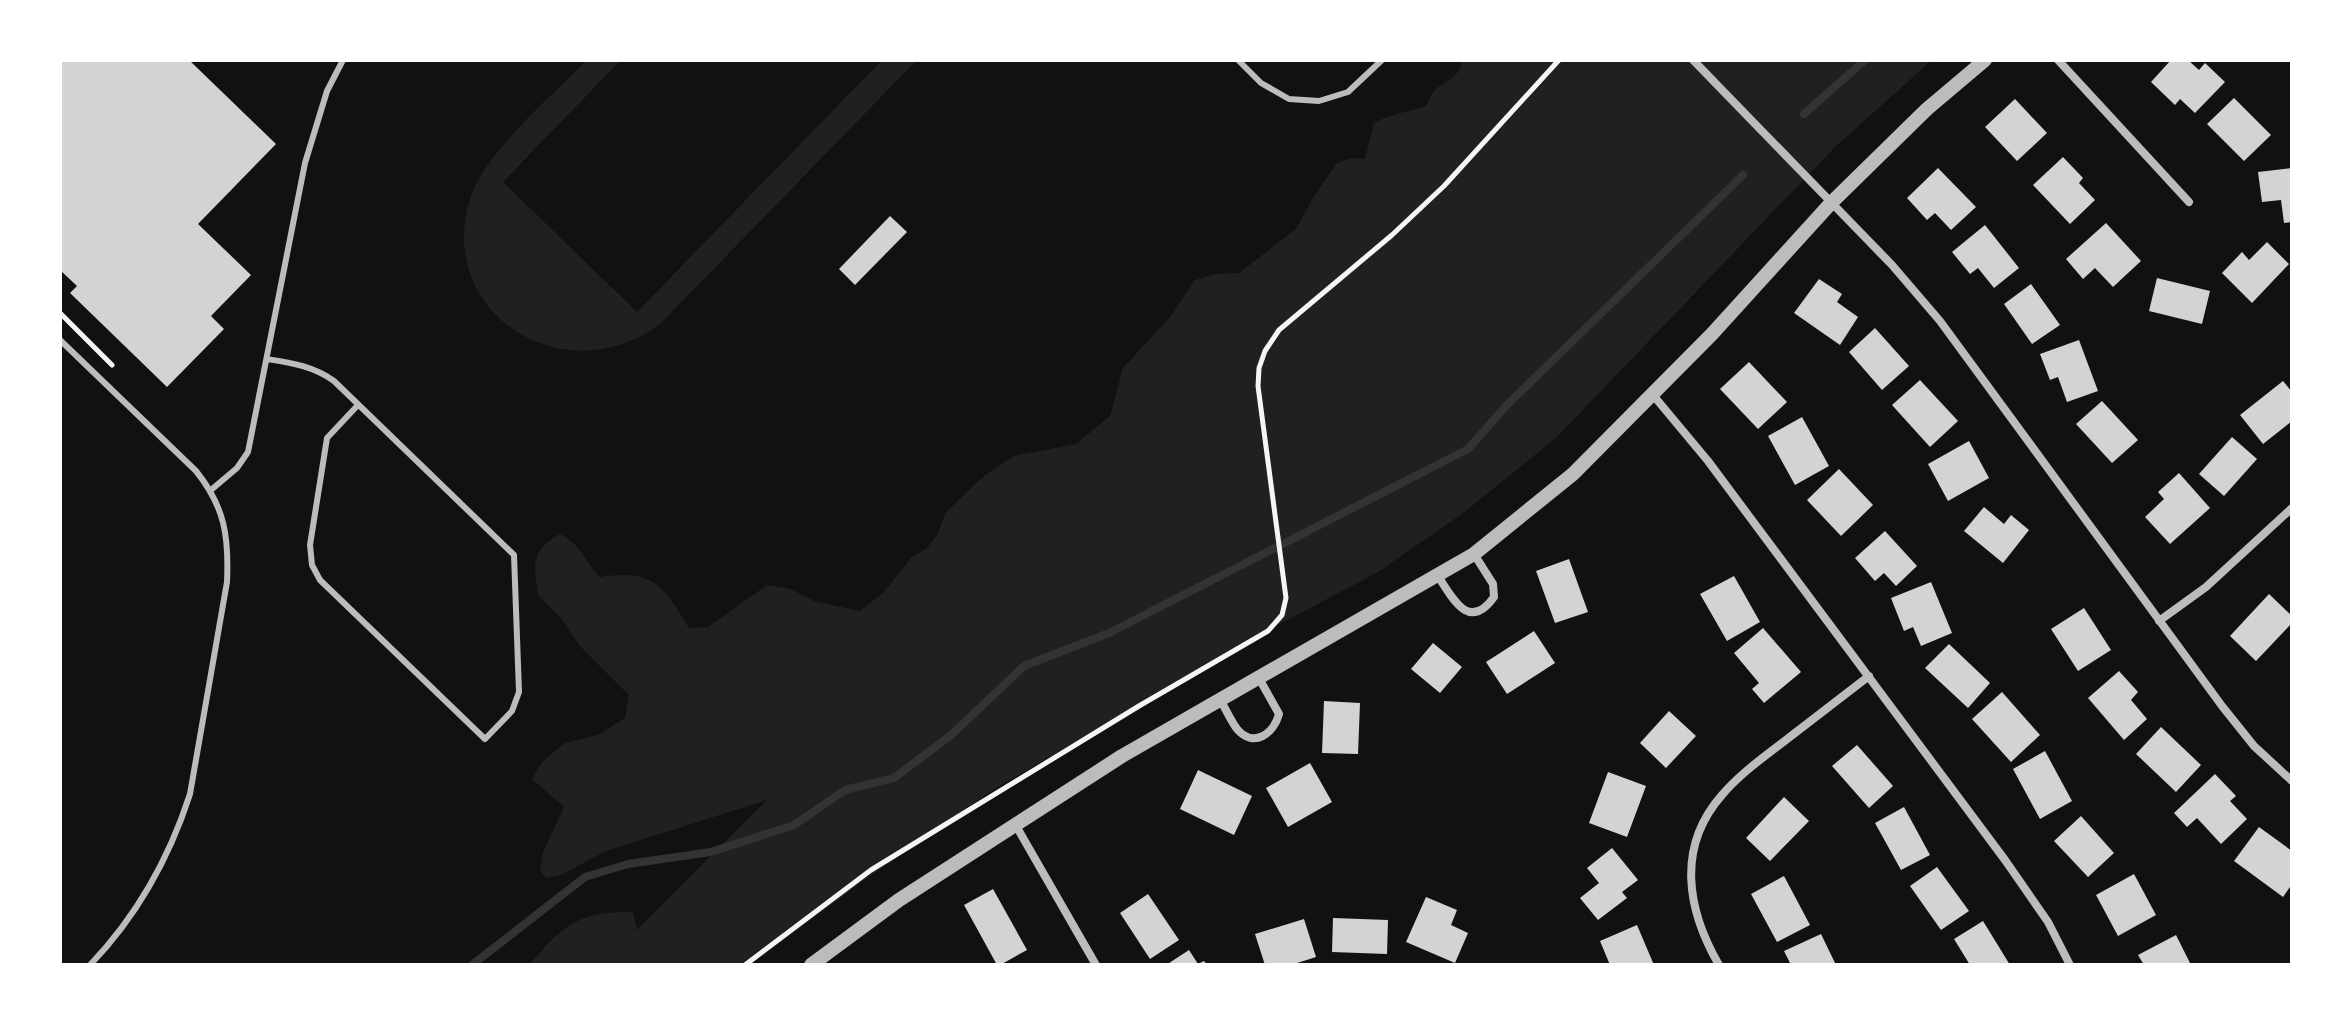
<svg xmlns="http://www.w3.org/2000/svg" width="2352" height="1025" font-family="'Noto Sans',sans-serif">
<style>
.green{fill:#202020}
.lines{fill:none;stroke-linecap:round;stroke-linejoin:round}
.stream{stroke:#333;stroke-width:8}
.building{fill:#d3d3d3}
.path{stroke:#f5f5f5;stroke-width:5}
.service{stroke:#bcbcbc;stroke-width:6}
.minor{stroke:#bcbcbc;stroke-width:8}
.tertiary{stroke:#bcbcbc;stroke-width:14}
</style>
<rect width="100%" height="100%" fill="#111"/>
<path class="green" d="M587,60H621L503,182L637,312L882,60H917L660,324C566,395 434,314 470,199C484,153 553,95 587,60Z
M1462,60H1932L1835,147L1556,438L1462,514L1378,572L1276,626L993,790L863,881L750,965H529C563,925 578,911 633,912L637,930L767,800L606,851L559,876L546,878L540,871L543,852L564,807L532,779L542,762L565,743L598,735L625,718L629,695L579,645L560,617L538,595C534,565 530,550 560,534C583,546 584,561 600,577C653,569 663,585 689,628L708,627L767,585L791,589L814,601L860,611L883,593L912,557L927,548L937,535L946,512L985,475L1014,456L1076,444L1110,416L1123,368L1170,317L1195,280L1216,274L1239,273L1296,229L1314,196L1337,163L1351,158L1365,159L1374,123C1395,112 1406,113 1426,106C1429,100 1431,93 1436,89C1447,80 1461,76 1462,60Z"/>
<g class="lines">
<path class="stream" d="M1804,114L1865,60
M472,965L585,877L628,864L711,852L794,825L845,790L894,778L950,736L1024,666L1109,633L1468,449L1506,406L1743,175"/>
</g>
<path class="building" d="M60,60H189L276,144L198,224L251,275L211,316L224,329L167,387L70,293L77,286L60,270Z
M2171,60H2188L2199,70L2205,63L2225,82L2195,113L2180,99L2175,105L2151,82Z
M2234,98L2271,135L2244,161L2207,124Z
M2015,99L2047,133L2017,161L1985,127Z
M2063,157L2083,178L2079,183L2095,200L2070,224L2033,185Z
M1938,168L1976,207L1951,230L1935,213L1927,220L1907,198Z
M2292,168V222L2284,223L2281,200L2262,202L2258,172Z
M890,216L907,232L855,285L839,269Z
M2106,223L2141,261L2113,287L2095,268L2083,279L2066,259Z
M1985,225L2019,268L1994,288L1978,268L1970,274L1952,252Z
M2267,242L2289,264L2252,303L2222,273L2242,252L2249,260Z
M2157,278L2210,291L2202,324L2149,311Z
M1819,279L1842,294L1837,302L1858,317L1840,345L1794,313Z
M2031,284L2060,325L2032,344L2004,304Z
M1875,328L1909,366L1882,390L1849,352Z
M2079,340L2098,391L2067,402L2058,377L2050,380L2040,354Z
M1749,362L1787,402L1758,429L1720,389Z
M1920,380L1958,421L1930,447L1892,405Z
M2283,381L2292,392V421L2263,444L2240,415Z
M2102,401L2138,440L2112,463L2076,424Z
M1802,417L1829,466L1795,485L1768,436Z
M2232,437L2257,459L2224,496L2199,474Z
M1969,441L1989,478L1948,501L1928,464Z
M1839,469L1873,505L1841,536L1807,500Z
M2179,473L2210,508L2170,544L2145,517L2164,499L2158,492Z
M1984,507L2004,524L2011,515L2029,530L2003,563L1964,531Z
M1885,531L1917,566L1896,586L1884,573L1875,581L1855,558Z
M1569,559L1588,612L1555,623L1536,571Z
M1734,576L1760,622L1727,641L1700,594Z
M1931,582L1952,633L1921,646L1913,627L1904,631L1891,598Z
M2269,594L2292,616V623L2256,661L2230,636Z
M2084,608L2111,650L2078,671L2051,629Z
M1763,628L1801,672L1764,703L1752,689L1759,683L1734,653Z
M1534,631L1555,663L1507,694L1486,662Z
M1433,643L1462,667L1440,693L1411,669Z
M1949,644L1990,683L1968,708L1925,668Z
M2119,671L2138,692L2131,700L2147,719L2124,740L2088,698Z
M2002,692L2040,735L2011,762L1972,719Z
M1324,701L1360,703L1358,754L1322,753Z
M1669,711L1696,736L1666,768L1640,743Z
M2161,727L2201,765L2176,792L2136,754Z
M1857,745L1893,786L1869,808L1832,766Z
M2045,751L2072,801L2040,819L2013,769Z
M1310,763L1332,802L1288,827L1266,788Z
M1198,770L1252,796L1234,835L1180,809Z
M1608,772L1646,786L1627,837L1589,823Z
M2215,774L2236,796L2230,801L2247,819L2221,844L2197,818L2187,827L2174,813Z
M1784,797L1809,821L1770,861L1746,838Z
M1904,807L1930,855L1901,870L1875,823Z
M2081,816L2114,853L2088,877L2054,841Z
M2259,827L2292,851V884L2283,897L2234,861Z
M1612,848L1638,880L1622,892L1627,898L1598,920L1580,898L1599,883L1587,868Z
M1937,867L1969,911L1941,930L1910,886Z
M2134,874L2156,915L2118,936L2096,895Z
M1784,876L1810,925L1777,942L1751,894Z
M993,889L1027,950L1000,965H997L964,905Z
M1148,894L1179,940L1150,959L1120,913Z
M1426,897L1457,910L1451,925L1468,933L1455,963L1406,942Z
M1333,918L1388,920L1387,954L1332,952Z
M1304,919L1316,957L1291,965H1265L1255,934Z
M1983,921L2010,965H1970L1954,939Z
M1637,925L1654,965H1610L1600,941Z
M1821,934L1836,965H1791L1784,951Z
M2176,935L2191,965H2144L2138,955Z
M1189,950L1198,964L1204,961L1207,965H1166Z"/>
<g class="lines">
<path class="path" d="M60,313L112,365
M745,965L871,870L1139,706L1268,631L1282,615L1286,598L1258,386L1259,368L1265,351L1279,330L1392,235L1444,186L1559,60"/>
<path class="service" d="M1238,60L1261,83L1289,99L1319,101L1348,92L1382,60
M60,340L196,471C225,507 229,537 227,582L190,794C169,859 137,916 90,965
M267,359C292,363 313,366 334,381L514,555L519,692L512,711L485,739L320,580L312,565L310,545L327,438L358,405
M211,490L237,468L248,452L305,163L327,91L343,60"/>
<path class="minor" d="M1693,60L1892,265L1940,321L2222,706L2254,746L2292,781
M2058,60L2189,202
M1653,395L1708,461L2005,860L2048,922L2070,965
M1438,576C1453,599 1469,632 1494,597L1493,584L1474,554
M2159,621L2206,587L2292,508
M1221,701C1226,710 1231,721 1237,729C1254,749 1274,733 1279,714L1260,680
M1015,824L1096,965
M1719,965C1687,910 1676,847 1722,795C1739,775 1761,759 1782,743C1811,721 1840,698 1869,676"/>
<path class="tertiary" d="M811,965L899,900L1122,756L1474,554L1573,474L1712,334L1831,203L1927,109L1985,60"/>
</g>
<rect width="2352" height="1025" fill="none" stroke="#ffffff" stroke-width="124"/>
</svg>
